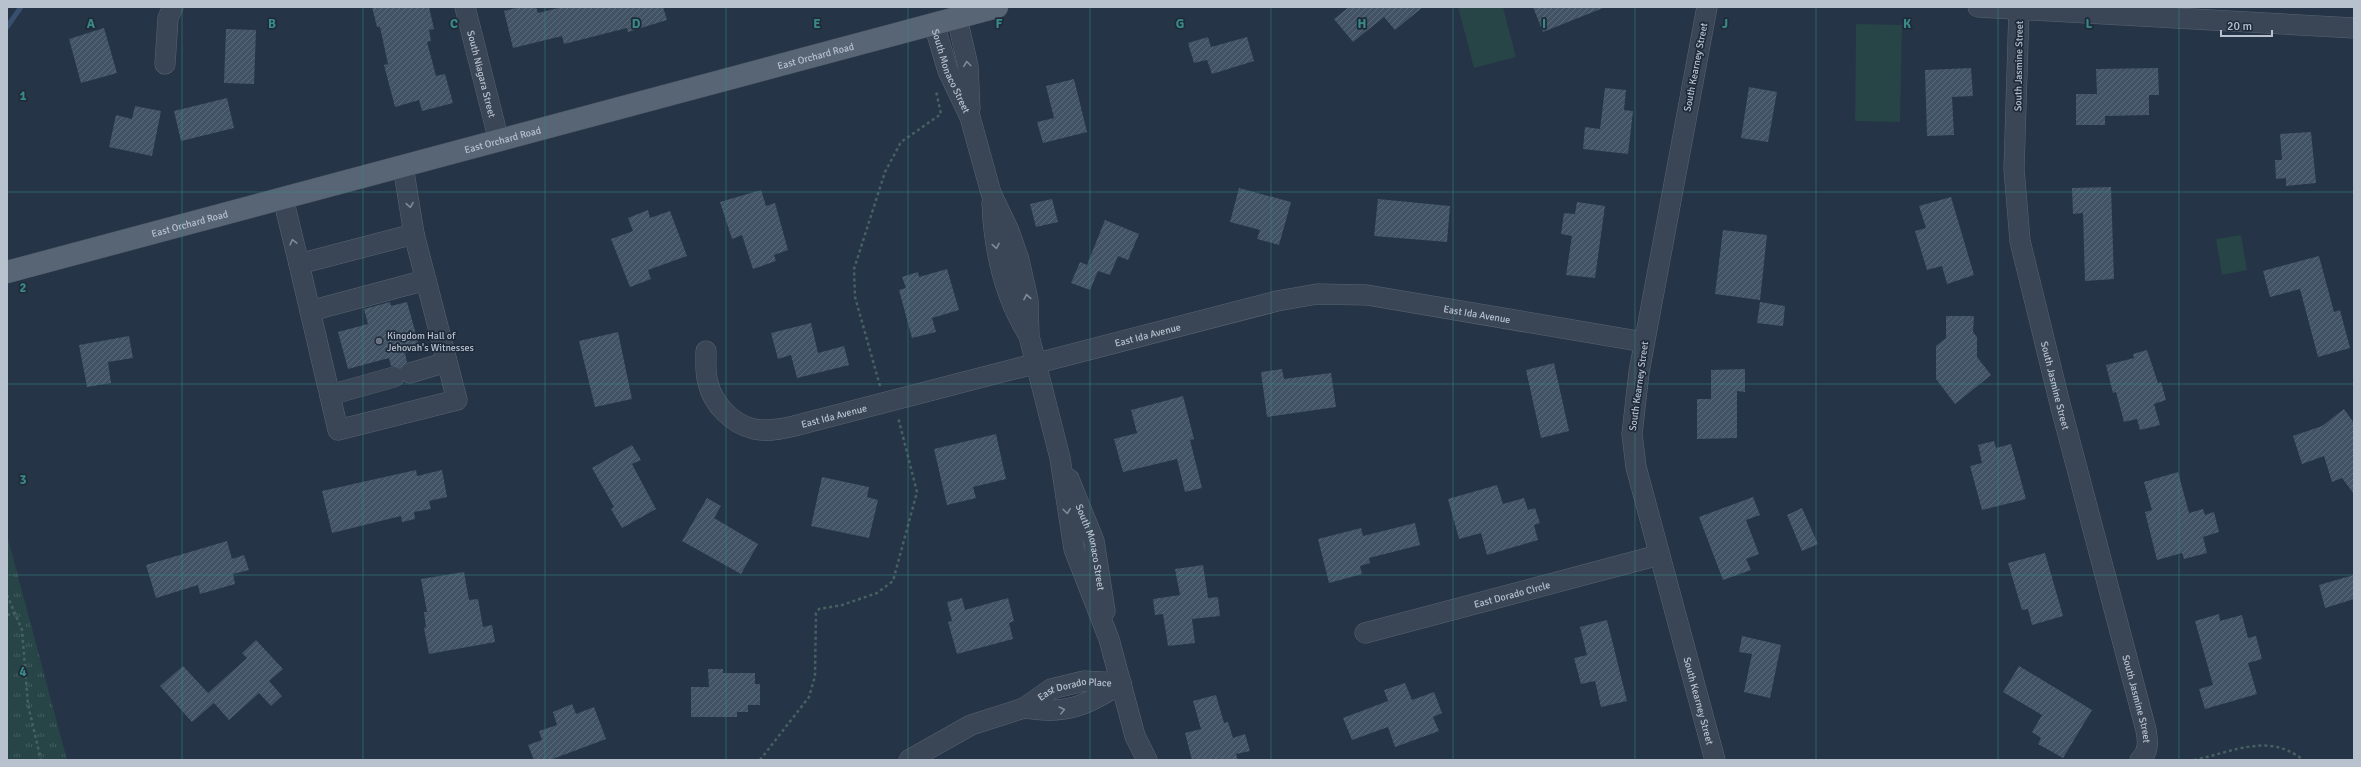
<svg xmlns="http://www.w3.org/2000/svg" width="2361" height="767" font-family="Signika,sans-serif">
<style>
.park{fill:url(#park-tufts)}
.garden{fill:#274447}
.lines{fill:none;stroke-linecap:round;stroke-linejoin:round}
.stream{stroke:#38506e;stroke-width:5}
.building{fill:url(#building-hatch)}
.minor-casing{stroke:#596472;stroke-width:21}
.major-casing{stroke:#444f5e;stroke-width:23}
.path{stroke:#466162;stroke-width:2.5;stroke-dasharray:3 3;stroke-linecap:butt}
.minor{stroke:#3a4655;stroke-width:20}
.major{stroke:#586575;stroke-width:22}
.oneway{stroke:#7f8a98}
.grid{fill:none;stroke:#398986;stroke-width:1;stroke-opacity:0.55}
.worship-dot{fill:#6b7280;stroke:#1f2b3b;stroke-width:1.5}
.labels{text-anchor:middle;stroke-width:3.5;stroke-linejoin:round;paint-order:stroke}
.street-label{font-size:10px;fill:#b8c1ce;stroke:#1f2b3b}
.poi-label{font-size:10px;fill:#b8c1ce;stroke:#1f2b3b;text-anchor:start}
.grid-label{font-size:13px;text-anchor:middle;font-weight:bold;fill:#398986;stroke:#1f2b3b;stroke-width:3.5;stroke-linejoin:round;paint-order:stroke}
</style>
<defs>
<pattern id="park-tufts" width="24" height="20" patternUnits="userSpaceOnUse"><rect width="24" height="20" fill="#274447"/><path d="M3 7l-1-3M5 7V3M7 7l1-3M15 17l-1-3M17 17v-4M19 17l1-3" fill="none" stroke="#445d60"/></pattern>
<pattern id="building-hatch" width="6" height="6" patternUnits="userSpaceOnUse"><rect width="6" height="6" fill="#415365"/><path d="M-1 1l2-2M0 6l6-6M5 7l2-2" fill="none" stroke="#5a6a7a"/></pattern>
</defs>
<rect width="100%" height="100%" fill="#253446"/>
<path class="park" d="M7,535L67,760H7Z"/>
<path class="garden" d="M1458,7H1503L1516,57L1474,68Z
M1856,24L1902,25L1900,122L1855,121Z
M2241,235L2247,270L2222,275L2216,239Z"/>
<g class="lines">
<path class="stream" d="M7,27L21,7"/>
</g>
<path class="building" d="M372,7H429L434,29L429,30L431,41L427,42L436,76L445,74L453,103L422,111L419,100L395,107L384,65L388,64L380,27H377Z
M520,7H536L538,13L562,7H663L667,20L628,32L627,28L564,44L562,36L513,48L504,11Z
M1349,7H1423L1395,30L1384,17L1353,42L1334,19Z
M1533,7H1603V8L1543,32Z
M104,28L117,73L81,83L69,39Z
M226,29L256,30L254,84L224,83Z
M1208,37L1211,47L1247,37L1254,61L1212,74L1207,60L1194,63L1188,43Z
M1971,68L1973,96L1952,97L1954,135L1927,136L1925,70Z
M2158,68L2159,95H2149V115L2105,116V125H2076V94H2097L2096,69Z
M1074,79L1087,132L1043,143L1037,122L1054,118L1046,86Z
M1749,87L1777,92L1768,142L1741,138Z
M1605,88L1626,90L1624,110L1633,111L1628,154L1583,149L1585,127L1600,129Z
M227,98L234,128L181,141L174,111Z
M135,106L161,111L152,156L109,147L116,115L132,119Z
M2311,132L2316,183L2286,186V178L2276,179L2275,160H2282L2280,134Z
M2111,187L2114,279L2085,281L2083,213L2073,214L2072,188Z
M1239,188L1291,202L1279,245L1257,239L1260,230L1230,222Z
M761,190L766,206L775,203L788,250L774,255L776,261L753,269L742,235L732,239L720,202Z
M1951,197L1974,275L1947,284L1942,266L1927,270L1915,231L1926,228L1919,206Z
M1052,199L1058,222L1036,227L1030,204Z
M1378,199L1450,206L1447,242L1374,236Z
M1577,202L1605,206L1595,278L1566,275L1572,236L1561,234L1564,213L1575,214Z
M648,210L650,218L670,211L687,256L648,270L651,279L630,287L611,239L633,231L628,218Z
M1105,220L1139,234L1128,260L1118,256L1110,275L1098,271L1090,290L1071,283L1080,262L1087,265Z
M1723,230L1767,235L1760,300L1715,294Z
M2319,256L2334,312L2340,310L2350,348L2318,357L2300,289L2270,297L2263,271Z
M947,269L959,310L932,318L936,332L912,338L899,290L906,288L902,277L918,272L919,277Z
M390,302L391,306L407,302L420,349L405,353L407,362L400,368L391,366L389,358L348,369L338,332L368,324L364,309Z
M1760,302L1785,306L1783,326L1757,323Z
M1946,316H1974L1973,332L1977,337V357L1991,375L1955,404L1936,379V346L1946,338Z
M811,323L818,353L844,346L849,365L797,378L791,355L778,359L771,333Z
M618,332L632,399L595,407L579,341Z
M129,336L133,358L108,362L111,383L87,387L79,345Z
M2147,350L2158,383L2161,382L2166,400L2154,404L2160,425L2140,430L2137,419L2124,422L2116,392L2113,393L2106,365L2134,358L2133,354Z
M1554,363L1569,431L1541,438L1526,370Z
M1282,369L1284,379L1331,373L1336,407L1267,417L1261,372Z
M1745,369V392L1737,391V438L1697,439V399H1711V370Z
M1183,396L1194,439L1190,440L1202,488L1185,492L1177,459L1123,472L1114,439L1137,433L1131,410Z
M2344,409L2354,423V494L2342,478L2332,482L2324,456L2302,464L2293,436L2322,426Z
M996,434L1006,479L973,487L976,498L947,505L934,449Z
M1994,441L1996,448L2011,444L2026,499L1982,510L1970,466L1982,463L1978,445Z
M632,445L641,460L632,464L656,509L622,528L611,509L614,507L592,468Z
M416,470L417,476L442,470L447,497L429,501L431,509L414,512L415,519L402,522L401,516L332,533L322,491Z
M2178,472L2189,513L2203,509L2205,515L2214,512L2219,532L2203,537L2207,553L2184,559L2182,553L2157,560L2145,512L2152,510L2144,482Z
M822,477L869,487L867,497L878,500L869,538L811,526Z
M1497,485L1503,504L1524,498L1528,510L1535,508L1540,523L1534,525L1538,540L1487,555L1481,533L1459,539L1448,499Z
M1753,497L1760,515L1746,520L1759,554L1746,559L1751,570L1723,580L1699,517Z
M707,498L721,506L714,518L758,544L741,574L682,541Z
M1802,508L1818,544L1802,551L1787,515Z
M1415,523L1420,545L1369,558L1370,563L1360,566L1362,574L1329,583L1318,539L1361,528L1363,536Z
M227,541L232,559L244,555L249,570L233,574L235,584L200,594L198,585L156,598L146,565Z
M2045,553L2063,616L2032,625L2028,609L2022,610L2008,563Z
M1203,565L1208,598L1218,597L1220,616L1192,619L1195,643L1168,646L1163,614L1155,615L1153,599L1180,595L1175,569Z
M464,572L469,600L478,599L483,627L492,625L495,642L429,654L424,628L426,627L424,612H427L421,579Z
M2354,575V599L2325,608L2319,585Z
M962,598L965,610L1008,598L1014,621L1009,623L1013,639L957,654L948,622L952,621L947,602Z
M2219,614L2220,621L2242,615L2248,638L2256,636L2262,659L2248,663L2257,694L2205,709L2199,689L2213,685L2195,621Z
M1607,620L1627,701L1601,707L1595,681L1581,684L1574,658L1587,655L1580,627Z
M1742,636L1781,645L1770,698L1744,692L1752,654L1739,652Z
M256,640L283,669L269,681L282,696L271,706L259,693L229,720L214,703L192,722L160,686L183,666L208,693L247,658L242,653Z
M2019,666L2092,710L2063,758L2038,744L2041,738L2032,732L2042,715L2003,692Z
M708,669H723V673H755V684H760V705H748V712H737V717H691V687H709Z
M1405,683L1412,700L1434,692L1442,713L1433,717L1439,731L1395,747L1388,727L1352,740L1343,718L1388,701L1384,690Z
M1216,695L1224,723L1228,722L1233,738L1245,734L1250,751L1236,754L1238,760H1192L1185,733L1201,729L1193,701Z
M572,704L576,714L594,707L606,739L550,760H534L528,745L542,740L539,731L557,725L553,712Z"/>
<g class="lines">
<g class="minor-casing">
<g id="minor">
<path id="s1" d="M465,7L499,141"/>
<path id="s2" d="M1707,7L1639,372L1632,434L1636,467L1715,760"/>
<path d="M1978,7L2354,28"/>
<path id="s3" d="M2019,9L2014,169L2020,241L2060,404L2146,730C2148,741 2149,752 2140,760"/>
<path d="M957,18L968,66L970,109"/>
<path id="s4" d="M934,24L948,71L970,117L991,193L1009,231L1019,260L1028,300L1029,336L1060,458L1074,549L1109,639L1135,736L1147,760"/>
<path d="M165,64L168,18L173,7"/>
<path d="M283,198L299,264L414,234L403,166"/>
<path d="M992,203C994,250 1003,294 1028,334"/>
<path d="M299,264L338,430L457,400L414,234"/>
<path d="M310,311L426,280"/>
<path id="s5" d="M706,351C706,362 705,373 708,383C713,404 732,424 754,429C767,432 781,429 794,426L1277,301L1317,294L1367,295L1644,342"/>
<path d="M410,373L447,362"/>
<path d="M330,395L394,377"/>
<path id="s6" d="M1069,479L1094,541L1105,611"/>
<path id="s7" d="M1365,633L1659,555"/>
<path d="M1024,708C1065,715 1087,706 1121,683"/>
<path id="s8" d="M909,760L971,725L1024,708L1051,689L1084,681L1121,683"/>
</g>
</g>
<g class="major-casing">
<g id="major">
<path id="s9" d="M7,272L997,7"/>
</g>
</g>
<path class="path" d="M880,386L855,297L854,269L885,172L901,142L941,114L936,91
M7,595L22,630L28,705L41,760
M7,615L15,613
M760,760L809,697L815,676L816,613L819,609L842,605L877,593L893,581L917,492L898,417
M2194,760C2233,752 2269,732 2303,760"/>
<use href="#minor" class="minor"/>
<use href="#major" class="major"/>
</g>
<defs><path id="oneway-chevron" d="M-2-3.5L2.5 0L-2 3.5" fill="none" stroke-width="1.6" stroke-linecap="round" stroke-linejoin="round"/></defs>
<g class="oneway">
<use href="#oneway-chevron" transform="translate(967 64) rotate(-97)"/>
<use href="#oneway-chevron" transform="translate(410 205) rotate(81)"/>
<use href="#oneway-chevron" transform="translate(293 242) rotate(-104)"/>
<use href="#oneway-chevron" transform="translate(996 246) rotate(80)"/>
<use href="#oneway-chevron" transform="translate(1027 297) rotate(-100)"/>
<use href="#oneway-chevron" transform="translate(1067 511) rotate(83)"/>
<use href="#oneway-chevron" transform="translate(1062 710) rotate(-14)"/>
</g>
<path class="grid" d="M182,7V760M363,7V760M545,7V760M726,7V760M908,7V760M1090,7V760M1271,7V760M1453,7V760M1635,7V760M1816,7V760M1998,7V760M2179,7V760M7,192H2354M7,384H2354M7,575H2354"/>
<circle class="worship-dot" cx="379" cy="341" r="4"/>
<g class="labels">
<g class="street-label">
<text dy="4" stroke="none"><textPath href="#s9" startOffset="837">East Orchard Road</textPath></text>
<text transform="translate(2018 66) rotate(-89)" y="4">South Jasmine Street</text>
<text transform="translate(1695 67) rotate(-79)" y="4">South Kearney Street</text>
<text dy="4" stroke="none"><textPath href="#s4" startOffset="50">South Monaco Street</textPath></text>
<text dy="4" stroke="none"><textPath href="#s1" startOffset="69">South Niagara Street</textPath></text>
<text dy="4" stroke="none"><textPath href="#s9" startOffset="513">East Orchard Road</textPath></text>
<text dy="4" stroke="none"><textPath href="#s9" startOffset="189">East Orchard Road</textPath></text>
<text dy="4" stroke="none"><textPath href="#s5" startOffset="842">East Ida Avenue</textPath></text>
<text dy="4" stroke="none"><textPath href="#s5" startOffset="506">East Ida Avenue</textPath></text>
<text transform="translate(1638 386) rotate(-82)" y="4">South Kearney Street</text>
<text dy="4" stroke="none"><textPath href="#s3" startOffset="381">South Jasmine Street</textPath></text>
<text dy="4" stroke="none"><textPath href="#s5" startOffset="182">East Ida Avenue</textPath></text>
<text dy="4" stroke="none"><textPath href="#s6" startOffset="72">South Monaco Street</textPath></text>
<text dy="4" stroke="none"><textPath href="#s7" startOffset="152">East Dorado Circle</textPath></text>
<text dy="4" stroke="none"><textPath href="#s8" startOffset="183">East Dorado Place</textPath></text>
<text dy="4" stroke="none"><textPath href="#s3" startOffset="705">South Jasmine Street</textPath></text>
<text dy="4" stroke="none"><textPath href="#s2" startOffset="709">South Kearney Street</textPath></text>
</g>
<g class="poi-label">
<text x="387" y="339">Kingdom Hall of<tspan x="387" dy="12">Jehovah's Witnesses</tspan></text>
</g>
</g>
<g class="grid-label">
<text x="91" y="28">A</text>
<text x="272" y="28">B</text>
<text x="454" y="28">C</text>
<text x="636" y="28">D</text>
<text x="817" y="28">E</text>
<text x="999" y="28">F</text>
<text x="1180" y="28">G</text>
<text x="1362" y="28">H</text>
<text x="1544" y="28">I</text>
<text x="1725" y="28">J</text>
<text x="1907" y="28">K</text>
<text x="2089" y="28">L</text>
<text x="23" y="100">1</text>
<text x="23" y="292">2</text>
<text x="23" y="484">3</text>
<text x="23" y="676">4</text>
</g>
<rect width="2361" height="767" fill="none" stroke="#b8c1ce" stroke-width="16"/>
<path d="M2221 30v6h51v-6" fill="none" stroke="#b8c1ce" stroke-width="2"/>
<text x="2227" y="30" font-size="12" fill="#b8c1ce" stroke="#1f2b3b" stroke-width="3" paint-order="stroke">20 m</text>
</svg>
